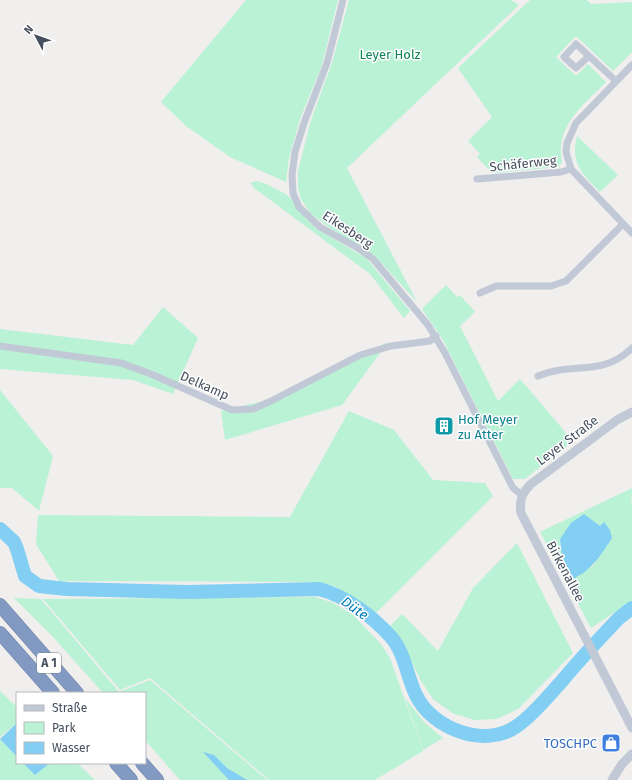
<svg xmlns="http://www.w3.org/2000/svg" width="632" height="780" font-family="'Fira Sans',sans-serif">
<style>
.green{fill:#b9f2d5;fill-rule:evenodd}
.water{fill:#82cff3}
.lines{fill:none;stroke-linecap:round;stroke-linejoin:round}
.river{stroke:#82cff3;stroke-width:14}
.motorway-casing{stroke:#6d85ad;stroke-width:14}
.minor{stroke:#c0c9d5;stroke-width:7}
.tertiary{stroke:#c0c9d5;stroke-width:9}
.motorway{stroke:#829ac1;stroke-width:13}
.labels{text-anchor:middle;stroke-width:3;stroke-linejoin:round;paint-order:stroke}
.shield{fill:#fff;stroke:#7d848e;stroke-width:1}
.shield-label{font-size:12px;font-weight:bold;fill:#454f5d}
.park-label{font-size:13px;fill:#108457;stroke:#fff}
.street-label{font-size:13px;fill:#454f5d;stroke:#fff}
.culture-label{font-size:13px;fill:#0d838f;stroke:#fff;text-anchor:start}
.shop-label{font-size:13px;fill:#366cbe;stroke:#fff;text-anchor:end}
.water-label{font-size:14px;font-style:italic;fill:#017bb4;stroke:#fff}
</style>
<rect width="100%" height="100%" fill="#f1eeee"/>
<path class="green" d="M246,0H338L322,65L300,119L289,158L286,182L230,157L186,126L161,102Z
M349,0H511L519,5L347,168L417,302L375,256L330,228L310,213L301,199L298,188V171L311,120L332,63Z
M530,0H587L591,4L632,2V52L613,71L576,36L556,57L576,76L588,64L606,82C583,106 555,125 562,162L559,167L492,173L477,157L480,154L468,141L492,117L458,68Z
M577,136L618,175L600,192C582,174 570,163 577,136Z
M256,181L264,183L284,193L291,198L306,219L317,229L366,258L410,311L404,318L370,274L254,188L250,183Z
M446,285L457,297L460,295L475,312L460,326L498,401L520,379L573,441L525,479H513L443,340L422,309Z
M163,307L198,338L173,394L133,380L0,369V329L133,345Z
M388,342L342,405L225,440L221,411L268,400Z
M0,390L53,456L39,511L12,488H0Z
M349,411L394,430L433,480L485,483L493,496L375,614L336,587L318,582L59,581L36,544L38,515L290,517Z
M632,488V500L630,491L632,506V601L591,628L540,532ZM584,514L612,538L592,567L567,570L562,557L560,539Z
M517,543L573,653L518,709L497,719L474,720L452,713L433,699L421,681L403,644L389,627L402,614L438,651L473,588Z
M315,597L331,602L352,614L381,644L390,658L423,751L375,780H269L150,678L120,690L43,599Z
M14,598L41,599L119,692L150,680L267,780H180L145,740V693H103L53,637Z
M0,691L17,707V723L0,737Z
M405,698L424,722L443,738L423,750Z
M0,739L17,757V763H23L35,775L50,763H77L95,780H0Z"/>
<path class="water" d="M584,514L600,526L604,522L610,530L612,538C601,555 592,570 573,579L562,557L560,539L571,523Z
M17,723V757L0,739Z
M203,752L214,755L227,768L247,780H229Z
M23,763H50L35,775Z"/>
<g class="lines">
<path class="river" d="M0,529L14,542L17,549L25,576L39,586L67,589L187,592L319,589C346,596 372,616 391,637C405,653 407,677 416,695C432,729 485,749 517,726C534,714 548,696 562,681C580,659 599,639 619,618L632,608"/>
<g class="motorway-casing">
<path id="motorway" d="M0,605L77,693
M0,633L53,693
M116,763L131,780
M142,763L157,780"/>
</g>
<path class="minor" d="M343,0L327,63L304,123L295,152L292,175L293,193L299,207L320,227L358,248L373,259L428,325L445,353L513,488L522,495
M589,56L576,44L564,57L576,68L589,56L616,81
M632,65L576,123L567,143L566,152L571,169L632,233
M477,179L561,172L571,169
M480,293L496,286H551L566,281L623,224
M0,346L121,363L151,374L232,410L253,409L271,401L360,355L391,346L430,341L436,336
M538,376C573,361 601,378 632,348"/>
<path class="tertiary" d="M632,412L617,420L531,484C522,493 519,500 521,513L632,728
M612,780L622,764L632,754"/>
<use href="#motorway" class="motorway"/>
</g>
<defs>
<g id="building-square" transform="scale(1)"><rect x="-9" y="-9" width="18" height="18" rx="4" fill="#0f9aa8" stroke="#fff"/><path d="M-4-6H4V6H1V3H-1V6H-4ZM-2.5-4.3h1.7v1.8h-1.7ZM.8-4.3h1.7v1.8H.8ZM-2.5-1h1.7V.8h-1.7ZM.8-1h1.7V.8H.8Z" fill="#fff"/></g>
<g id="shop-square" transform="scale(1)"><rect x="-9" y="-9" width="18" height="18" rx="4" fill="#3f7fe0" stroke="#fff"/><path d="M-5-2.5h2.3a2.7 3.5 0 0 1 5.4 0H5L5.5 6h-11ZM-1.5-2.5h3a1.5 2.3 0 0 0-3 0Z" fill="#fff"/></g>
</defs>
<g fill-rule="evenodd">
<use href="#building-square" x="444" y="426"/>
<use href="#shop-square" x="611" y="743"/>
</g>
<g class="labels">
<rect class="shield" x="37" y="653" width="24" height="20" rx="3"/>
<g class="shield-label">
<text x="49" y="667">A 1</text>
</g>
<g class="park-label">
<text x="390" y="59">Leyer Holz</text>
</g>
<g class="street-label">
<text transform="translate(523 163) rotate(-6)" y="5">Schäferweg</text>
<text transform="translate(348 229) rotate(33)" y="5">Eikesberg</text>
<text transform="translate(205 385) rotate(24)" y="5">Delkamp</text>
<text transform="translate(567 440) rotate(-37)" y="5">Leyer Straße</text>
<text transform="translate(566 571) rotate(62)" y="5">Birkenallee</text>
</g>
<g class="culture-label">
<text x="458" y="424">Hof Meyer<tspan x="458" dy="15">zu Atter</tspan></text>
</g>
<g class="shop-label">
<text x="597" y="748">TOSCHPC</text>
</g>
<g class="water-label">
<text transform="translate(355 608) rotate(36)" y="5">Düte</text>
</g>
</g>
<rect x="16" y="692" width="130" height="72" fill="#ffffff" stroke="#b5b9be"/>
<rect x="24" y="705" width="20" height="6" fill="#c0c9d5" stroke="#b5b9be"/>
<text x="52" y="712" font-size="12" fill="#454f5d">Straße</text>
<rect x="24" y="722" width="20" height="12" fill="#b9f2d5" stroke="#b5b9be"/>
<text x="52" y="732" font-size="12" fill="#454f5d">Park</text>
<rect x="24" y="742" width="20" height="12" fill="#82cff3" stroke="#b5b9be"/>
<text x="52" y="752" font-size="12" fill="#454f5d">Wasser</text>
<g transform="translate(36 36) rotate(311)" stroke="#ffffff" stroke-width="3" paint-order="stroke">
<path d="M0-3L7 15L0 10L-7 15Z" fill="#454f5d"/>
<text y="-6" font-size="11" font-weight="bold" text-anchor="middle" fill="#454f5d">N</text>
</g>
</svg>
